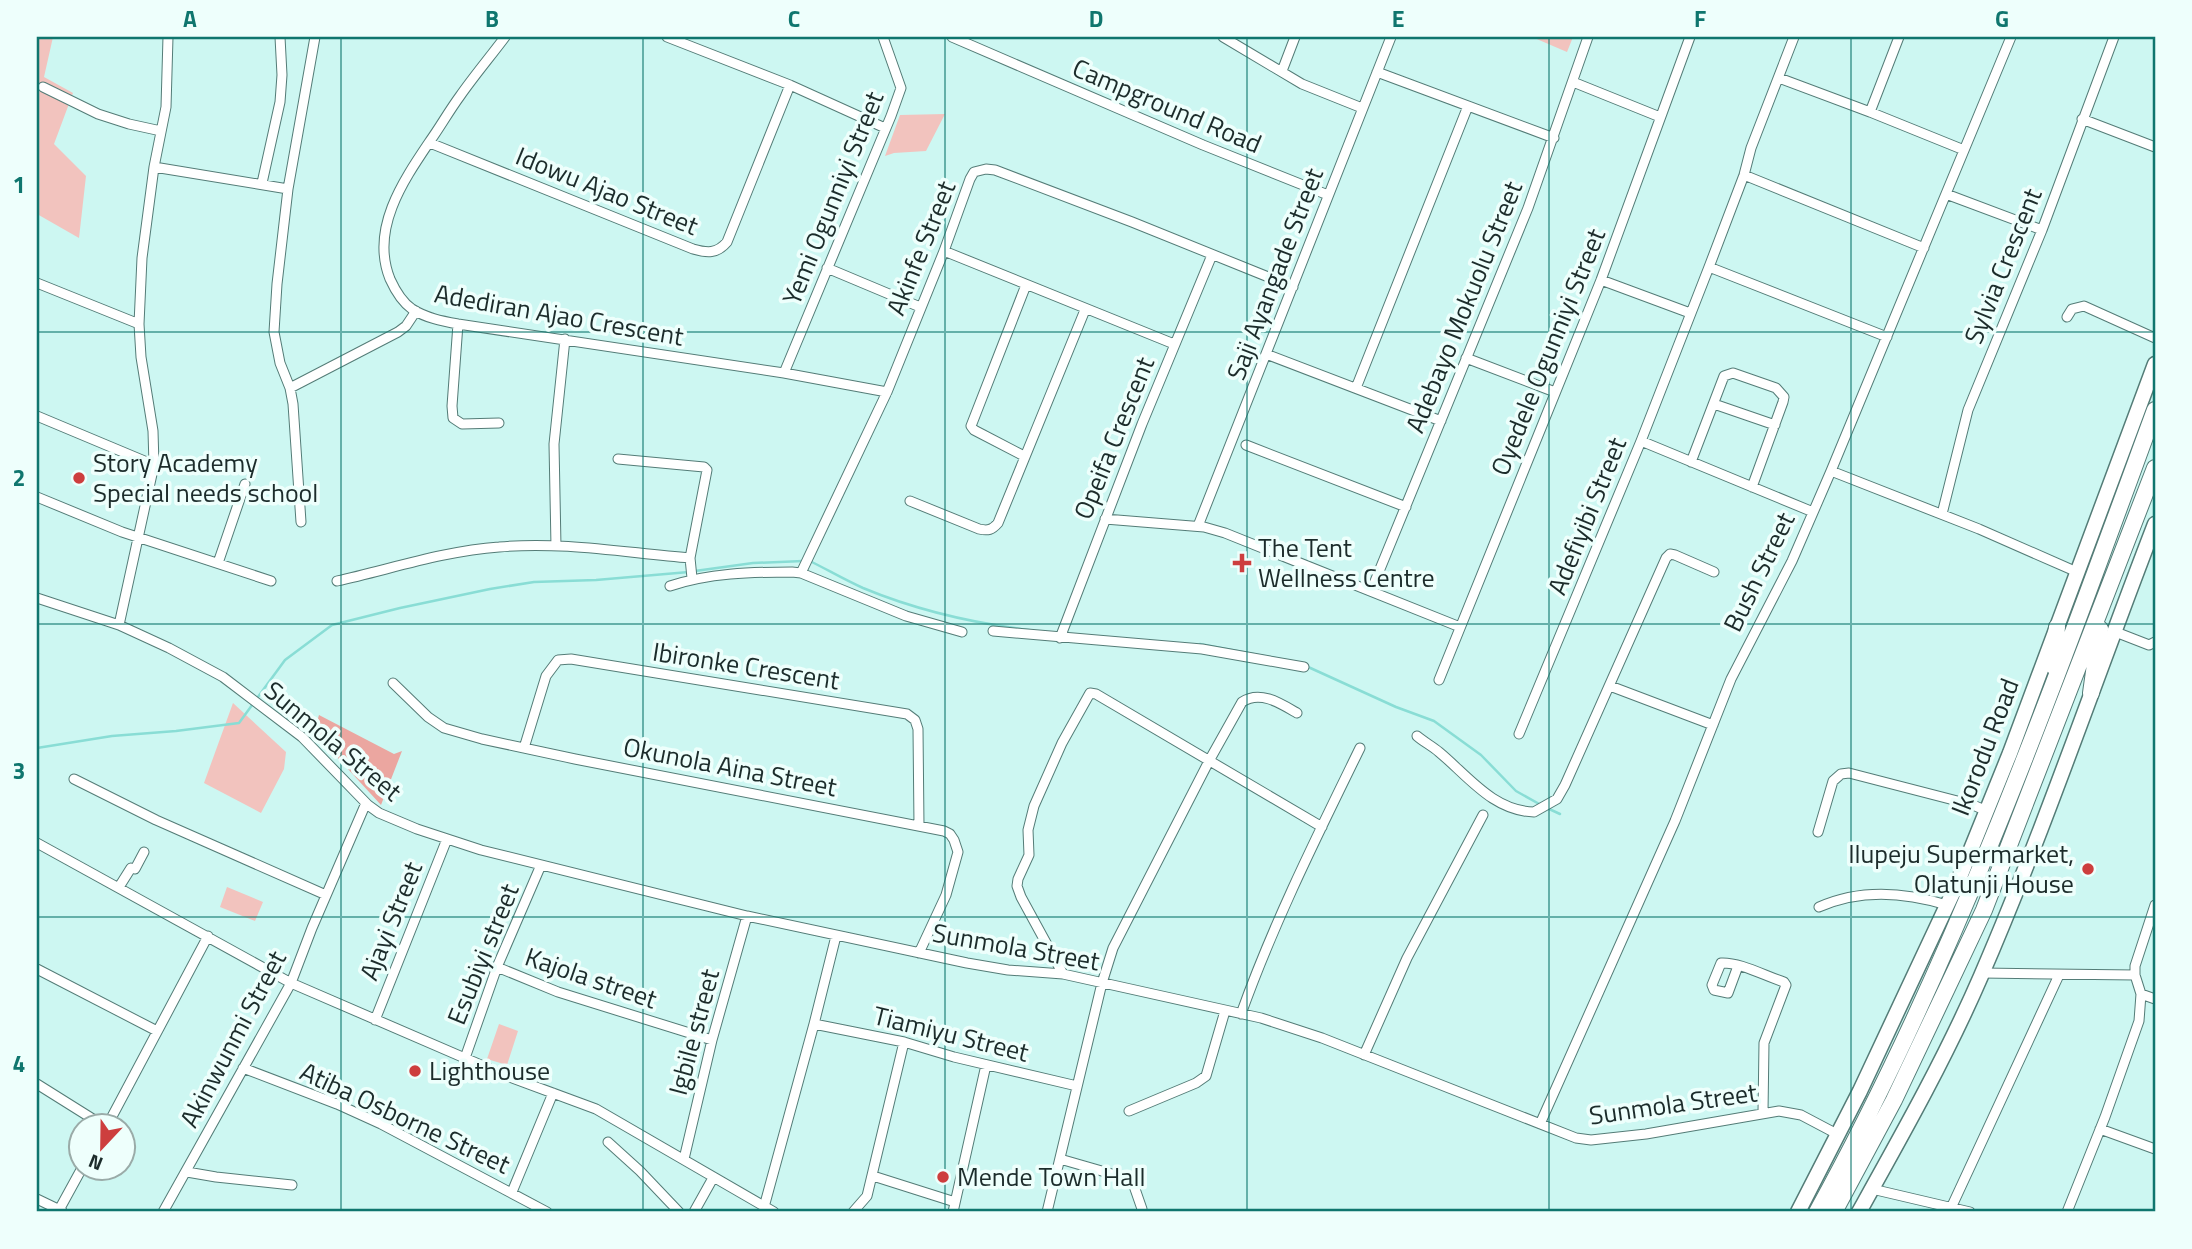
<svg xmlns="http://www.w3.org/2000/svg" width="2192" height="1249" font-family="'Titillium Web',sans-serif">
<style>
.green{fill:#f2c3be}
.forest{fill:#eba6a0}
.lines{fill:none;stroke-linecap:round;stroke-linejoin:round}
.stream{stroke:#89ddd5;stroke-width:2.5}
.street-casing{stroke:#547c77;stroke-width:11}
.primary-casing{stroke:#547c77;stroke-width:17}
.highway-casing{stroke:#547c77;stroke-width:18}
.street{stroke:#fff;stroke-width:9}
.primary{stroke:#fff;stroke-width:14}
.highway{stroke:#fff;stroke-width:16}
.grid{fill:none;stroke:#0f766e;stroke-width:2;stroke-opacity:0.55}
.poi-dot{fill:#cd3e3e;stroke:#eefffc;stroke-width:2.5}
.labels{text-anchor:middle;stroke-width:7;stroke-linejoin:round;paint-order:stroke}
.street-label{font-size:26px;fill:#1c2c2b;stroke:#eefffc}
.poi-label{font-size:26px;fill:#1c2c2b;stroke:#eefffc;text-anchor:start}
.neatline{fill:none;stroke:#0f766e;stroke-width:2.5}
.grid-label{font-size:23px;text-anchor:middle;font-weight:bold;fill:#0f766e}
</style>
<rect width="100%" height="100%" fill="#cdf7f2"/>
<path class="green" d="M37,37H53L44,77L73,93L54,144L86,176L79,238L37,214Z
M1532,37H1573L1567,52Z
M945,114L926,151L894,153L885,156L900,115Z
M233,703L286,752L284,769L261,813L204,783Z
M227,887L263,902L255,921L220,907Z
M499,1024L518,1031L507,1065L487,1059Z"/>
<path class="forest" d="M319,715L394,754L402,751L381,805L314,732Z"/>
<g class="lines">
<path class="stream" d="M810,561C828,570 845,580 863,588C916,610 972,623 1029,630
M695,571L753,563L803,561
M1200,644L1296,662
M1306,666L1396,707L1434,721L1481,755L1516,791L1541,805
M37,748L112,736L176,731L239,723L285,660L332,625L400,608L490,589L534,582L596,580L689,572
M1547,808L1560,814"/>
<g class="street-casing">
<path id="street" d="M168,37L166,107L154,167L142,258L139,324L141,357L153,431L154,465L119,625L169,648L223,677L302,737L368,805L379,813L417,829L481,850L747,916L967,963L1008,970L1063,974L1261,1018L1322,1038L1576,1138L1591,1140L1646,1134L1779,1111L1801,1115L1837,1134
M505,37C490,57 474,76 460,96C449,111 440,127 430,141C403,181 370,229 390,279C395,290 402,302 412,309C426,318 442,321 458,324L784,373L887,392
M667,37L790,85L885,128
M952,37L1203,145L1328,195
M1223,37L1302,84L1362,108
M1282,71L1295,37
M1377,72L1554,138
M1779,78L1870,112L1964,150
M1573,82L1660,117
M43,87L98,114L129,124L161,131
M1870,112L1899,37
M2082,119L2155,147
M430,143L693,249C707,253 717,254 727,242L790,85
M154,167L288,189L277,284L274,332L280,363L290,388L293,404L301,522
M1744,175L1924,248
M262,183L280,102L282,75L280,37
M288,189L315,37
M1946,194L2042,230
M944,251L1174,344
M1709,267L1887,337
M827,268L920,307
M1601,280L1690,313
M37,283L139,324
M2067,317L2072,309L2084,306L2155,338
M458,324L452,406L453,418L462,424L499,423
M1266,354L1441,421
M1466,358L1555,392
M784,373L891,116L901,88L883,37
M290,388L398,332L406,326L416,311
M1356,388L1468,106
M1714,404L1775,425
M37,416L154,465
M1641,441L1813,512
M1246,445L1406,507
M1024,456L974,430L971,426L1026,285
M618,459L704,467L707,470L690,558
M1691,462L1724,376L1733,373L1776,388L1784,397L1783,402L1752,487
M1831,471L1979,529L2077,572
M37,497L122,532L271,581
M910,501L979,529C988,531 992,530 998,523L1085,310
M1942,514L1968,410L2042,230L2114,37
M1105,519L1204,527L1225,533L1460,627
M1198,526L1391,37
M556,546L554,444L565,339
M218,563L245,484
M801,573L887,392L944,251L970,179L974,172L986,169L995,170L1132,222L1293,287
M337,581C391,569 444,551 499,547C562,541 627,553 690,558L692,578
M670,586C709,573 751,572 792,572L801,573L906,616L962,632
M1371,591L1528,208L1588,37
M37,598L119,625
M993,631L1202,649L1304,667
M2113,631L2149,645L2155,642
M1060,638L1142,424L1212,255
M1439,680L1601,280L1690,37
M393,683L428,717L444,728L482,739L575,759L944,831L950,834L954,840L958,852L946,895L919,953
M1610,686L1713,725
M1519,734L1641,441L1709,267L1744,175L1751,148L1794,37
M1417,736C1424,742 1432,746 1439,752C1468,776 1493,811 1534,812L1557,799L1565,785L1666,558L1670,554L1675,555L1714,572
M524,748L546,676L558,660L571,659L907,714L915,720L918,729L919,825
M74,779L156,820L326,895
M1818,832L1833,781L1841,774L1849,773L1973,805L1987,811
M37,843L291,983L504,1075L596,1109L774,1212
M119,887L131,868L135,869L144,852
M1819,907C1859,889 1905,892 1947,905
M1738,966L1728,993L1714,990L1712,985L1721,963C1740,962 1765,976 1784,982L1786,985L1764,1043L1763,1112
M497,967L558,992L712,1040
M37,969L157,1031
M1982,973L2135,975
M1063,974L1021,897L1017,886L1018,879L1029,855L1028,830L1034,806L1062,743L1090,693L1096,694L1322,827
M2141,994L2155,999
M1241,1014C1274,922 1317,836 1360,748
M375,1020L447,839
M814,1024L904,1042L954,1057L1077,1086
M1364,1055L1407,958L1483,815
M465,1058L497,967L541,865
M243,1068L337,1104L381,1124L547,1212
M37,1084L104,1126
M1129,1111L1196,1083L1206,1076L1225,1011
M1540,1124L1675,821L1731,679L1792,561L1831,471L2011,37
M107,1126L208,936
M2100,1129L2155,1149
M608,1142L640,1171L679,1212
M684,1159L712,1040L747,916
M1060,1159L1126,1178L1134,1186L1142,1209V1212
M187,1172L216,1177L292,1185
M873,1176L955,1202
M1872,1189L1970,1212
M512,1192L553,1093
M37,1199L62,1211
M764,1207L814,1024L836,936
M1951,1208L2059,975
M59,1210L82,1168
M163,1212L291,983L312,928L366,803
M694,1212L713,1178
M853,1212L867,1196L904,1042
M953,1212L986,1065
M1047,1212L1102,983L1113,948L1209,761L1242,702C1260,690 1280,703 1297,713
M2067,1212L2105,1117L2139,1021L2141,994L2135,975V966L2155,905"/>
</g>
<g class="primary-casing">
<path id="primary" d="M1798,1212L1860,1091L1957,884L2010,753L2155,364
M1859,1212C1902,1135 1946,1057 1981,976C2045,828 2097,674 2155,524"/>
</g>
<g class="highway-casing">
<path id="highway" d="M2053,666L2057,627
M2091,693L2100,629
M1817,1212C1957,958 2055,682 2155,410
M1834,1212L1894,1100L1984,910L2155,468"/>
</g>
<use href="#street" class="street"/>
<use href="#primary" class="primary"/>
<use href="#highway" class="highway"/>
</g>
<path class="grid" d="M341,37V1212M643,37V1212M945,37V1212M1247,37V1212M1549,37V1212M1851,37V1212M37,332H2155M37,624H2155M37,917H2155"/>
<g class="poi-dot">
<circle cx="79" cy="478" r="7"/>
<path d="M1238.5 552.5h7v7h7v7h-7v7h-7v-7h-7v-7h7z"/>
<circle cx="2088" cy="869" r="7"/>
<circle cx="415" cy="1071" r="7"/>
<circle cx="943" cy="1177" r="7"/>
</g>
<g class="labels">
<g class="street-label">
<text transform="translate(1167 106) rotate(23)" y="9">Campground Road</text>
<text transform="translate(607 191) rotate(22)" y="9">Idowu Ajao Street</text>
<text transform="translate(833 198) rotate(-68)" y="9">Yemi Ogunniyi Street</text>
<text transform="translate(921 248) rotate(-68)" y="9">Akinfe Street</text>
<text transform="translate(2003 266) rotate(-68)" y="9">Sylvia Crescent</text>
<text transform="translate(1275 274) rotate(-69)" y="9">Saji Ayangade Street</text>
<text transform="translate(1464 307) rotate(-68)" y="9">Adebayo Mokuolu Street</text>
<text transform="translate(559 315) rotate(10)" y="9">Adediran Ajao Crescent</text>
<text transform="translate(1548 352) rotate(-68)" y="9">Oyedele Ogunniyi Street</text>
<text transform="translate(1114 438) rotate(-68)" y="9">Opeifa Crescent</text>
<text transform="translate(1587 516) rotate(-68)" y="9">Adefiyibi Street</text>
<text transform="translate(1759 572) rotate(-64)" y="9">Bush Street</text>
<text transform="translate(746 666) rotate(9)" y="9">Ibironke Crescent</text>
<text transform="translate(333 741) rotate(40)" y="9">Sunmola Street</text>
<text transform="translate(1985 747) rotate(-69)" y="9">Ikorodu Road</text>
<text transform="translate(730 767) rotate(11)" y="9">Okunola Aina Street</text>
<text transform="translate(391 921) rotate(-68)" y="9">Ajayi Street</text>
<text transform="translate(1016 947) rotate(10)" y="9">Sunmola Street</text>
<text transform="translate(483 954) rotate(-68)" y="9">Esubiyi street</text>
<text transform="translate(591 978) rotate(19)" y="9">Kajola street</text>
<text transform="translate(694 1032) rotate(-75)" y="9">Igbile street</text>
<text transform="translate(951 1034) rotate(14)" y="9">Tiamiyu Street</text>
<text transform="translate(233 1039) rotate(-62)" y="9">Akinwunmi Street</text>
<text transform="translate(1673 1104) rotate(-8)" y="9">Sunmola Street</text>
<text transform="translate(405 1118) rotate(25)" y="9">Atiba Osborne Street</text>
</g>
<g class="poi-label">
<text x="93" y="472">Story Academy<tspan x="93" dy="30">Special needs school</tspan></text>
<text x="1258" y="557">The Tent<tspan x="1258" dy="30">Wellness Centre</tspan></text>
<text x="2074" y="863" text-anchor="end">Ilupeju Supermarket,<tspan x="2074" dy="30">Olatunji House</tspan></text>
<text x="429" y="1080">Lighthouse</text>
<text x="957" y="1186">Mende Town Hall</text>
</g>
</g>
<rect width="2192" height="1249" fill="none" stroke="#eefffc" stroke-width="77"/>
<g transform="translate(102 1147) rotate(202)"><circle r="33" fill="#eefffc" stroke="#9aaba8" stroke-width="2"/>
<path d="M0-5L12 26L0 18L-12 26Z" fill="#cd3e3e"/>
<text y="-10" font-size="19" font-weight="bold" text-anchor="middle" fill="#1c2c2b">N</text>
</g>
<rect x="38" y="38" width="2116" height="1172" class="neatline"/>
<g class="grid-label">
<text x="190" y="27">A</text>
<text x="492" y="27">B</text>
<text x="794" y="27">C</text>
<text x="1096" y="27">D</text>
<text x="1398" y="27">E</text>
<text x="1700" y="27">F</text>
<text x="2002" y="27">G</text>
<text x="19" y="193">1</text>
<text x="19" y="486">2</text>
<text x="19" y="779">3</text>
<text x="19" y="1072">4</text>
</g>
</svg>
